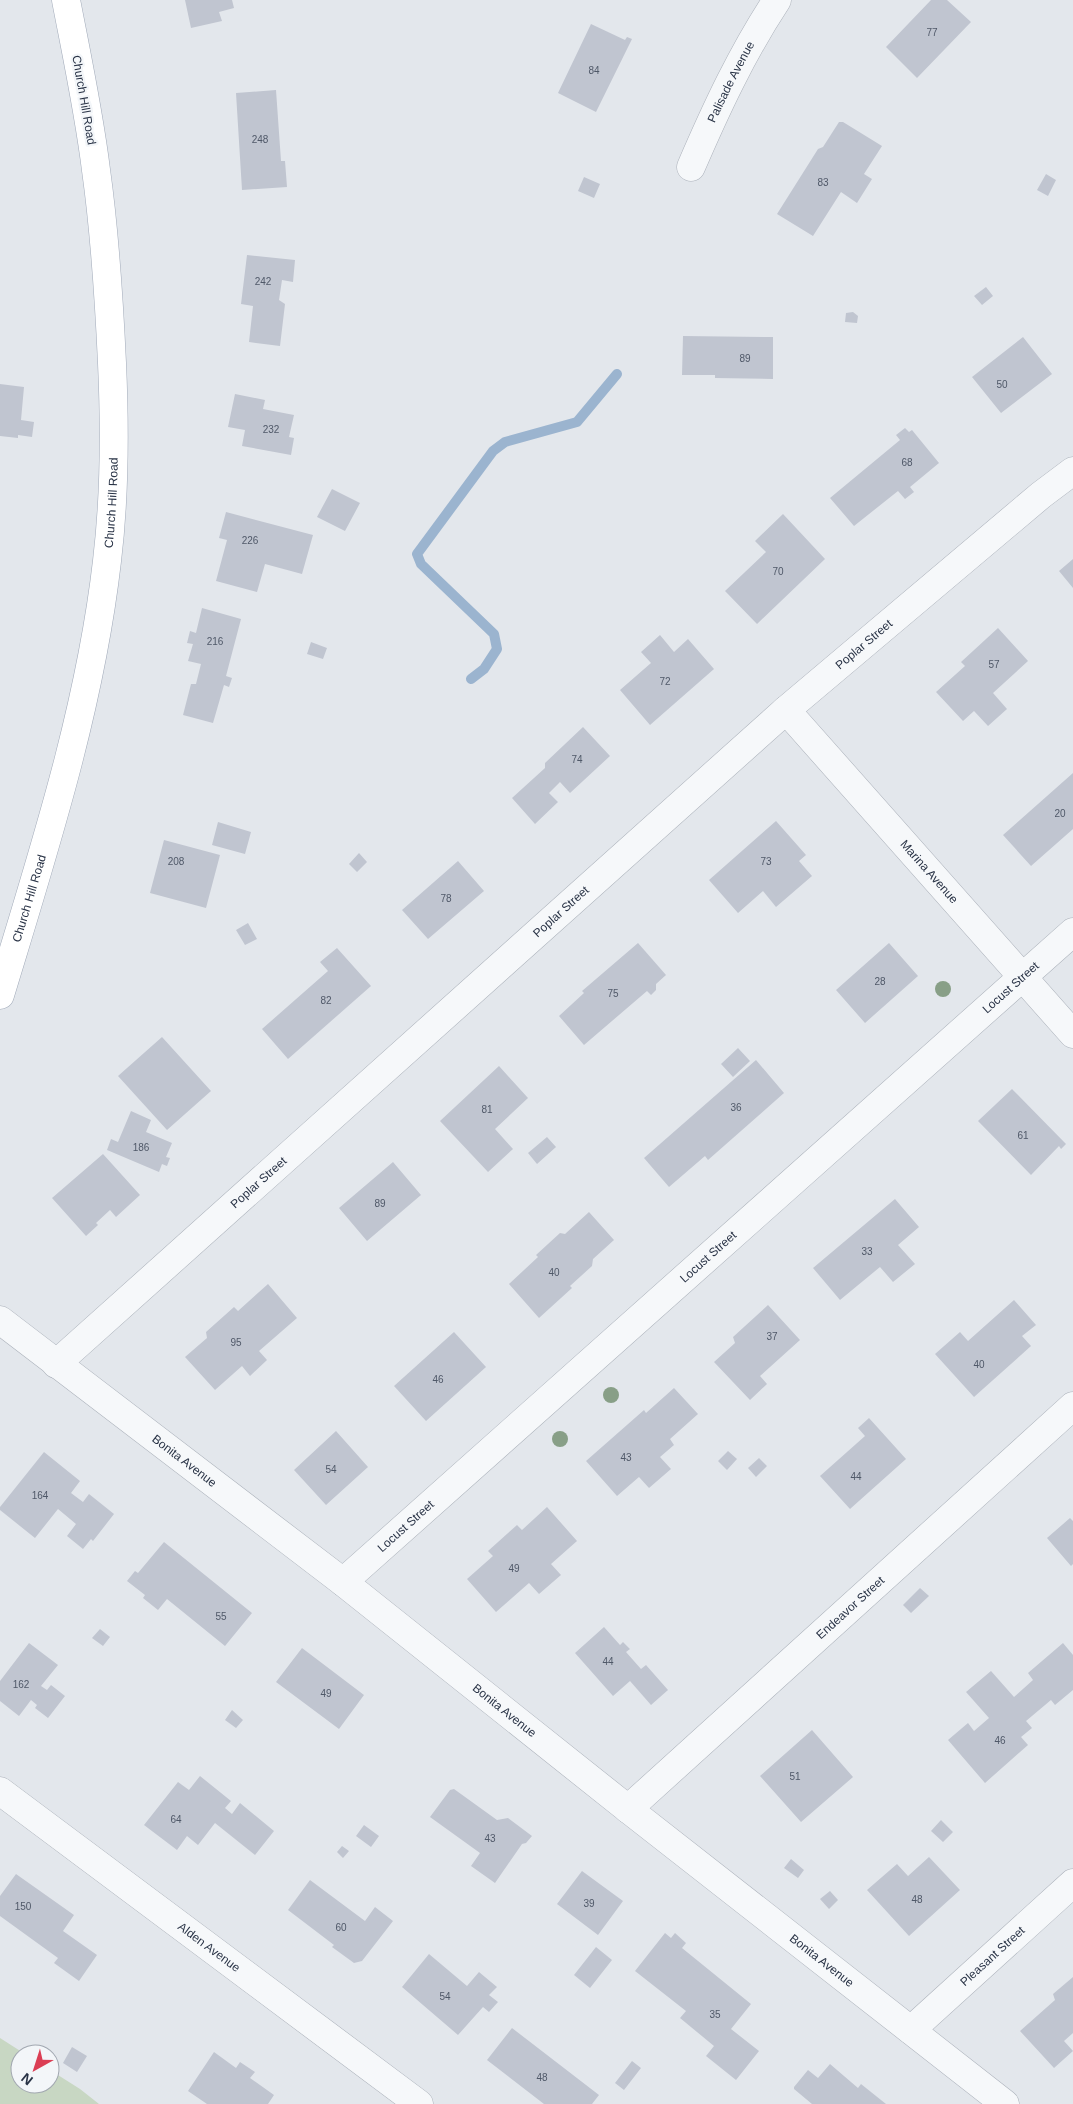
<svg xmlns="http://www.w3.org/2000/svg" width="1073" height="2104" font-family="Helvetica,sans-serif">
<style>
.green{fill:#c8d7c3}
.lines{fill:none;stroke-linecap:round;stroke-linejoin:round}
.stream{stroke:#9bb4cf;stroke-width:10}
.building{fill:#c0c5d0}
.minor-casing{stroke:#abb1ba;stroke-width:29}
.major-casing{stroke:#a1aab9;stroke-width:29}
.minor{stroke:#f6f8fa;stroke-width:28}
.major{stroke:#fff;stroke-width:28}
.tree{fill:#889f87}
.labels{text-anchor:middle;stroke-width:4.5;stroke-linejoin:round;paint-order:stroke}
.number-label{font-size:10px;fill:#4f5868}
.street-label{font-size:12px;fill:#293346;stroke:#f3f6f9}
</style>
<rect width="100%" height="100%" fill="#e3e7ec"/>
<path class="green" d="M0,2038L25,2054H20V2084H50V2070L80,2089L99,2104H0Z"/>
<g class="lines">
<path class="stream" d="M471,679L484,669L497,649L494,634L421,564L417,554L493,451L505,442L577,422L617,374"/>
</g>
<path class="building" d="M185,0H232L234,8L219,12L222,21L191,28Z
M931,0H947L971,22L917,78L886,47Z
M591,24L625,40L627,37L632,39L596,112L558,93Z
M276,90L281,161H285L287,187L242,190L236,93Z
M839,122H843L882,146L864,174L872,179L857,203L841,192L813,236L777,214L818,149L823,147Z
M1046,174L1056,180L1048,196L1037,190Z
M584,177L600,184L594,198L578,191Z
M247,255L295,260L293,282L282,280L279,300L285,304L280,346L249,342L253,306L241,304Z
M986,287L993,296L982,305L974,296Z
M853,312L858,316L857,323L845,322L846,313Z
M683,336L773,337V379L715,378V375H682Z
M1023,337L1052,374L1001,413L972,377Z
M0,384L24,387L21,420L34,422L32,437L18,435V438L0,436Z
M235,394L265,400L263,409L294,415L289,437L294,438L291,455L242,446L245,430L228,427Z
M905,428L909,432L912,430L939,463L910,487L914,492L905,499L898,491L854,526L830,498L900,440L896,435Z
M332,489L360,503L345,531L317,517Z
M226,512L313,535L302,574L265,564L257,592L216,581L227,540L219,538Z
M783,514L825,559L757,624L725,591L766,552L755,541Z
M1073,559V588L1059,571Z
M202,608L241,619L226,676L232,678L229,687L224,685L213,723L183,715L191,684H196L201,664L188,661L193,644L187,643L190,631L196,633Z
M998,628L1028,661L993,693L1007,709L988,726L974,711L963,721L936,692L965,666L961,662Z
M660,635L674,652L688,639L714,669L650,725L620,690L651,663L641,652Z
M311,642L327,648L323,659L307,654Z
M583,727L610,756L570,793L560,782L549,793L558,802L535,824L512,798L545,768V763Z
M1073,773V829L1031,866L1003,835Z
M776,821L806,855L799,861L812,876L776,907L763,891L738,913L709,880Z
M218,822L251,832L245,854L212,845Z
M164,840L220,855L206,908L150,893Z
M359,853L367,862L357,872L349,864Z
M458,861L484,891L428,939L402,910Z
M248,923L257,939L245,945L236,930Z
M638,943L666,975L656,984V990L651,995L647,991L584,1045L559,1016L584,993L582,991Z
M889,943L918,976L865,1023L836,990Z
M337,948L371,986L288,1059L262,1029L328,971L320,962Z
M162,1037L211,1091L167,1130L118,1076Z
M738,1048L750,1061L733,1077L721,1064Z
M756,1060L784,1093L708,1160L705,1156L669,1187L644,1158Z
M499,1066L528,1098L495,1129L513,1149L488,1172L440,1121Z
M1012,1089L1066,1144L1061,1149L1059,1146L1031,1175L978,1121Z
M131,1111L151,1120L146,1132L172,1143L166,1157L170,1158L167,1166L162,1164L159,1172L107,1150L111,1139L118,1142Z
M547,1137L556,1147L537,1164L528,1153Z
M103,1154L140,1195L116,1217L110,1210L96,1223L98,1225L86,1236L52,1198Z
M393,1162L421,1195L367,1241L339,1208Z
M895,1199L919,1227L898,1245L915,1264L893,1282L880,1267L840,1300L813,1268Z
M589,1212L614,1240L593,1259L592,1266L570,1286L572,1288L539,1318L509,1284L538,1257L536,1255L560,1233L565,1234Z
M268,1284L297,1318L259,1351L267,1360L250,1376L242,1366L215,1390L185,1357L207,1338L206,1332L234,1307L238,1311Z
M1014,1300L1036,1325L1022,1336L1031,1346L974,1397L935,1354L960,1332L968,1341Z
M768,1305L800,1340L760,1376L767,1384L750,1400L714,1362L735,1343L733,1337Z
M454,1332L486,1367L426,1421L394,1386Z
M674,1388L698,1414L670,1439L674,1445L660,1457L671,1469L649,1488L639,1477L617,1496L586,1461L644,1410L646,1413Z
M869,1418L906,1459L850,1509L820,1476L865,1436L858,1428Z
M336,1431L368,1467L326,1505L294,1470Z
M728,1451L737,1459L727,1470L718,1461Z
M44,1452L80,1481L71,1493L83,1502L89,1494L114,1514L93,1541L91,1539L83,1549L67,1536L76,1524L58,1509L35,1538L0,1510V1507Z
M759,1458L767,1466L756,1477L748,1468Z
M547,1507L577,1541L551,1564L561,1575L539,1594L529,1583L496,1612L467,1579L493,1556L488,1551L517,1525L522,1530Z
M1070,1518L1073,1521V1564L1071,1566L1047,1538Z
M164,1542L252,1613L225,1646L167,1599L158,1610L143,1598L145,1595L127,1581L135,1571L138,1573Z
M920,1588L929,1596L911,1613L903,1605Z
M604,1627L620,1645L623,1642L630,1649L626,1652L641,1669L646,1665L668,1690L651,1705L630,1681L613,1696L575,1653Z
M100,1629L110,1637L103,1646L92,1638Z
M29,1643L58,1665L41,1686L47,1690L51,1685L65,1696L48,1718L35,1708L37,1705L31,1700L19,1716L0,1701V1681Z
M1063,1643L1073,1655V1690L1055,1705L1051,1700L1026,1721L1032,1728L1021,1737L1028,1745L985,1783L948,1740L968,1723L974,1731L989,1718L966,1692L991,1671L1014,1697L1033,1680L1028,1673Z
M302,1648L364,1695L339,1729L276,1682Z
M232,1710L243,1720L236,1728L225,1720Z
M812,1730L853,1777L801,1822L760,1776Z
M200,1776L231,1801L225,1808L232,1814L240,1803L274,1831L255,1855L215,1823L198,1845L187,1836L177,1850L144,1825L178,1782L189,1790Z
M454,1789L497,1820L508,1818L532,1836L526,1843L522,1844L495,1883L471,1866L480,1853L430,1817L450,1790Z
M941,1820L953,1832L943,1842L931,1831Z
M364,1825L379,1836L371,1847L356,1836Z
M342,1846L349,1851L343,1858L337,1852Z
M929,1857L960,1890L909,1936L867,1890L897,1864L908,1876Z
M791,1859L804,1870L798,1878L784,1868Z
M582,1871L623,1901L598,1935L557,1904Z
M16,1874L74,1915L63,1931L97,1955L79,1981L54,1963L58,1958L0,1916V1896Z
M310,1880L365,1921L375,1907L393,1921L362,1961L354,1963L332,1947L334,1945L288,1910Z
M830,1891L838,1900L829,1909L820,1899Z
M665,1933L671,1938L675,1933L686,1943L682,1948L751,2004L731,2029L759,2051L736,2080L706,2056L714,2046L680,2018L686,2011L635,1971Z
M596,1947L612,1960L590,1988L574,1975Z
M429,1954L467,1986L479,1972L497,1987L489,1995L498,2002L489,2012L483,2007L458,2035L402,1987Z
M1073,1977V2033L1064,2041L1073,2051L1054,2068L1020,2031L1055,2000L1053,1994Z
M512,2028L599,2095L592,2104H544L487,2060Z
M72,2047L87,2056L77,2072L63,2063Z
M214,2052L236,2068L240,2062L255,2072L250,2078L274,2095L268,2104H207L188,2091Z
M632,2061L641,2068L624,2090L615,2083Z
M830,2064L858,2088L861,2084L886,2104H812L794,2089V2087L808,2070L818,2078Z"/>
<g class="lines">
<g class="minor-casing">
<g id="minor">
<path id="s1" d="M691,167C716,109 742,53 777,0"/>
<path id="s2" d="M786,710L1073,1034"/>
<path id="s3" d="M0,1320L343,1582L628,1809L1005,2104"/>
<path id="s4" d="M56,1364L786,710L1041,495L1073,471"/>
<path id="s5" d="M343,1582L1073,932"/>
<path id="s6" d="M0,1791L419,2104"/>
<path id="s7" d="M628,1809L1073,1406"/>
<path id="s8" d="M911,2030L1073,1883"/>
</g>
</g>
<g class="major-casing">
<g id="major">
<path id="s9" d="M0,995C43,853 90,709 107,561C115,495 115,429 112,363C109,299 105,234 96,170C89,113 77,57 66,0"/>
</g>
</g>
<use href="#minor" class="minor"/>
<use href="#major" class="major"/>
</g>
<g class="tree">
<circle cx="943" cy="989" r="8"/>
<circle cx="611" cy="1395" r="8"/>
<circle cx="560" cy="1439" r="8"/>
</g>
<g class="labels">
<g class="number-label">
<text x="932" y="36">77</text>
<text x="594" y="74">84</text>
<text x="260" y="143">248</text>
<text x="823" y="186">83</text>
<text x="263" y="285">242</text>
<text x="745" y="362">89</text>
<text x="1002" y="388">50</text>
<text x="271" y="433">232</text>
<text x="907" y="466">68</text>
<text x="250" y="544">226</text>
<text x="778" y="575">70</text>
<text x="215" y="645">216</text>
<text x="994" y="668">57</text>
<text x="665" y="685">72</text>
<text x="577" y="763">74</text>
<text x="1060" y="817">20</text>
<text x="176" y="865">208</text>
<text x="766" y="865">73</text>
<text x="446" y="902">78</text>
<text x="880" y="985">28</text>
<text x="613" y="997">75</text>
<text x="326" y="1004">82</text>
<text x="736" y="1111">36</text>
<text x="487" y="1113">81</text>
<text x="1023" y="1139">61</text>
<text x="141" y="1151">186</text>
<text x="380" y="1207">89</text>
<text x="867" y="1255">33</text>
<text x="554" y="1276">40</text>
<text x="772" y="1340">37</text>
<text x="236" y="1346">95</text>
<text x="979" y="1368">40</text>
<text x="438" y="1383">46</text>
<text x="626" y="1461">43</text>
<text x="331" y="1473">54</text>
<text x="856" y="1480">44</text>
<text x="40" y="1499">164</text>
<text x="514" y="1572">49</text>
<text x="221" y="1620">55</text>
<text x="608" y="1665">44</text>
<text x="21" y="1688">162</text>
<text x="326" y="1697">49</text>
<text x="1000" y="1744">46</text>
<text x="795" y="1780">51</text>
<text x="176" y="1823">64</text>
<text x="490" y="1842">43</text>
<text x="917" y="1903">48</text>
<text x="589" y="1907">39</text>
<text x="23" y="1910">150</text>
<text x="341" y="1931">60</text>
<text x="445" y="2000">54</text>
<text x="715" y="2018">35</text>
<text x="542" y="2081">48</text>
</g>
<g class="street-label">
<text dy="4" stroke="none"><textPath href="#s1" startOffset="94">Palisade Avenue</textPath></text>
<text transform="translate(84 100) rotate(80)" y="4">Church Hill Road</text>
<text dy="4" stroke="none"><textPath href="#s9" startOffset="506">Church Hill Road</textPath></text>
<text dy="4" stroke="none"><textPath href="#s4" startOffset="1082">Poplar Street</textPath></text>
<text dy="4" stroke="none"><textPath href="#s2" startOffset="216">Marina Avenue</textPath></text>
<text dy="4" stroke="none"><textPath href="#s9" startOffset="101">Church Hill Road</textPath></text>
<text dy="4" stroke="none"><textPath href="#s4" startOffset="678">Poplar Street</textPath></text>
<text dy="4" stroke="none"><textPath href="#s5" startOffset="894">Locust Street</textPath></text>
<text dy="4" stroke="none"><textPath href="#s4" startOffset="272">Poplar Street</textPath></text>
<text dy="4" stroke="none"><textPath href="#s5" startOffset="489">Locust Street</textPath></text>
<text dy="4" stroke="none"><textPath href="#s3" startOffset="232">Bonita Avenue</textPath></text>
<text dy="4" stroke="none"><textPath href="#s5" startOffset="84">Locust Street</textPath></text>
<text dy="4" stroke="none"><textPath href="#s7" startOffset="300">Endeavor Street</textPath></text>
<text dy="4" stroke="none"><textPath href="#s3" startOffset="638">Bonita Avenue</textPath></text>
<text dy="4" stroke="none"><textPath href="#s6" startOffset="261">Alden Avenue</textPath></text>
<text dy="4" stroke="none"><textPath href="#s8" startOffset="110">Pleasant Street</textPath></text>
<text dy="4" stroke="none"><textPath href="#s3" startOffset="1042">Bonita Avenue</textPath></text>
</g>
</g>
<g transform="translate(35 2069) rotate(219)"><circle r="24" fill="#f3f6f9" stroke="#a2a8b1"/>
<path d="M0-4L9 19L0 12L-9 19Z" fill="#db3e54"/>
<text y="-8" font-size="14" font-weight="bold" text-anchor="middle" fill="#293346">N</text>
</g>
</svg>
